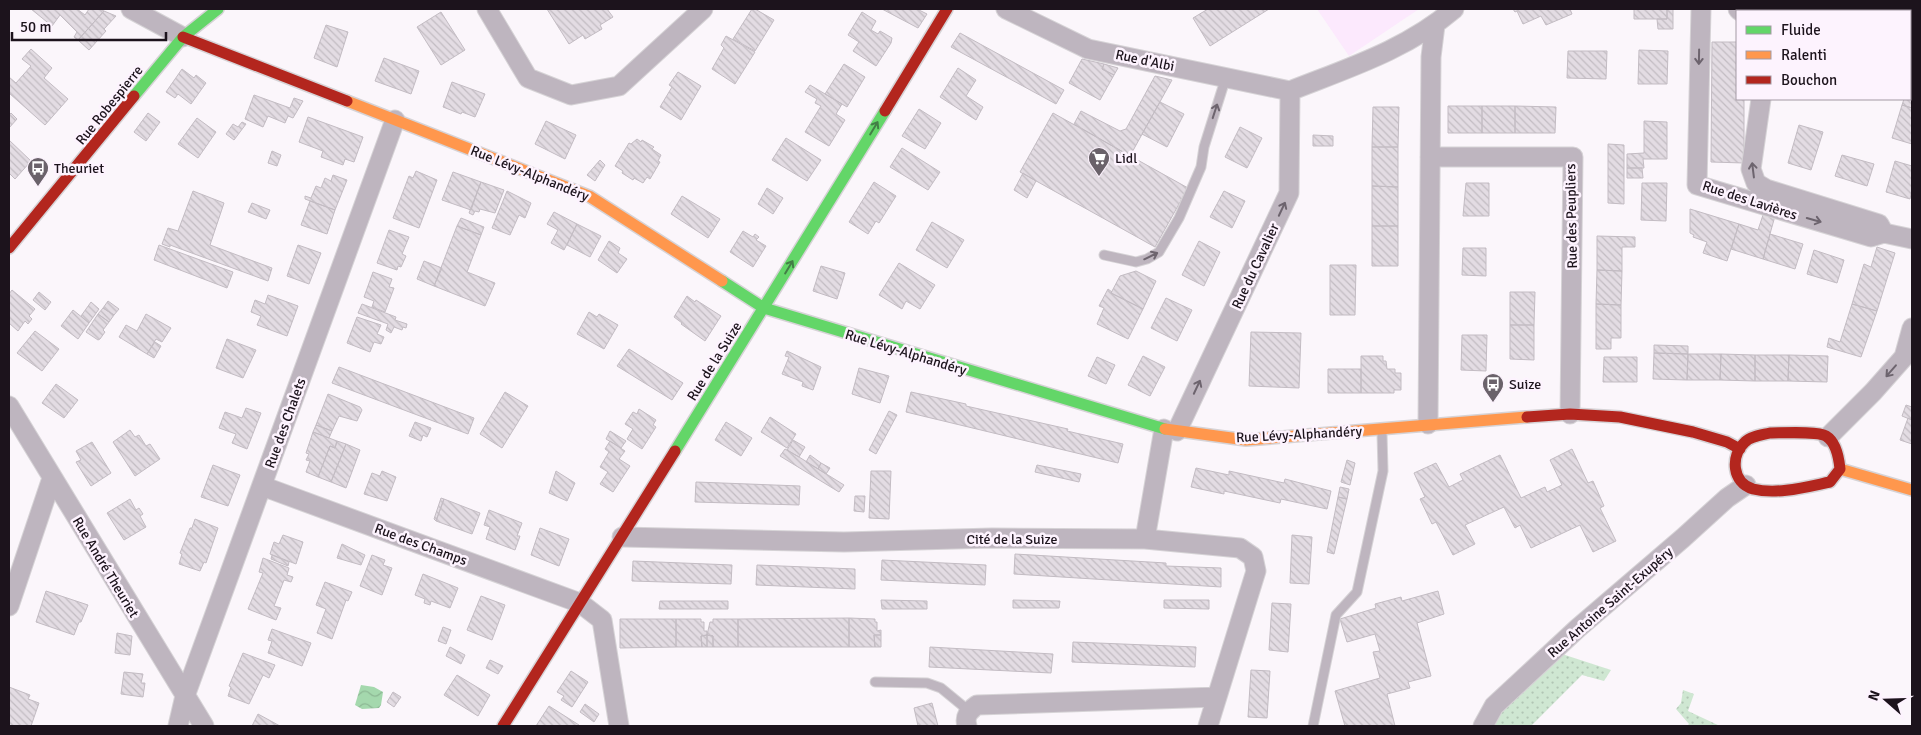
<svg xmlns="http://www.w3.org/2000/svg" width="1921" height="735" font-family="Signika,sans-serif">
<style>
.built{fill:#fce9fd}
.grass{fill:url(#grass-dots)}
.water{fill:url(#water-waves)}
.building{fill:url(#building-back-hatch);stroke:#c3bcc3}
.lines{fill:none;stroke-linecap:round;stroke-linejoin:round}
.lane-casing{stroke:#d6d3d6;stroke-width:11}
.street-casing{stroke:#d6d3d6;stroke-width:21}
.fast-casing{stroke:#d6d3d6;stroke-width:14}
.slow-casing{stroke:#d6d3d6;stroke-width:14}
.jam-casing{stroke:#d6d3d6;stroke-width:14}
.lane{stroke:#beb5bf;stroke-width:9}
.street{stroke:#beb5bf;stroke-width:19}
.fast{stroke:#63d668;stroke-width:11}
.slow{stroke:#ff974d;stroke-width:11}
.jam{stroke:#b3261e;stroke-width:11}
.oneway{stroke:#6d646e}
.oneway2{stroke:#437e46}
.labels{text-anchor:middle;stroke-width:5;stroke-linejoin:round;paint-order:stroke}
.street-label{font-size:14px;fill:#1c131c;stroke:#fdf3fe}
.poi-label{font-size:14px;fill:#1c131c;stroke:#fdf3fe;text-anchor:start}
</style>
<defs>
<pattern id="grass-dots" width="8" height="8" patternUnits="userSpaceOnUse" patternTransform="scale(1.25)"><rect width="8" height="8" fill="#cfe7d2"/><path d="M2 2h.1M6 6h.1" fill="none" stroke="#b1c5b4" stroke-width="1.8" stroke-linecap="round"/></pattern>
<pattern id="water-waves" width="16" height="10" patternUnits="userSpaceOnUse" patternTransform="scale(1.25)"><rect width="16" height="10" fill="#a4d8ad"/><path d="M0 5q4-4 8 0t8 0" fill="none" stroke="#8db894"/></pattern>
<pattern id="building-back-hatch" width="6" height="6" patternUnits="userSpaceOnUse" patternTransform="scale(1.25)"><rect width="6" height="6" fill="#e3dce3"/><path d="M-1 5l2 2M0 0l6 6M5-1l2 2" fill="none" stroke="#c2bcc2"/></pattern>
</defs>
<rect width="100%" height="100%" fill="#fbf6fb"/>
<path class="built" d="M1317,9H1419L1349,56Z"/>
<path class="grass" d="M1562,654L1611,670L1604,681L1582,675L1531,726H1492L1508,702Z
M1683,690L1694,694L1688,711L1720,726H1687L1689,724L1676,709L1681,703Z"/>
<path class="water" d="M361,685L374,687L383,692L381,705L379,708L362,709L355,705Z"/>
<path class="building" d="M31,9H77L85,15L89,9H100L104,11L78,40L74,37L77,32L60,15L52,26Z
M547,9H607L613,17L600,25L602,29L585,39L583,35L569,44Z
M752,9H755L774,20L755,51L733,39Z
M882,9H917L927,14L918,28Z
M1208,9H1269L1210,46L1193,18Z
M1513,9H1570L1572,14L1546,25L1541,16L1523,24L1517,11L1515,12Z
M1634,9H1667V19H1634Z
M1667,9H1673V29H1658L1657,19H1667Z
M104,11L116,16L104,29L106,31L89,50L78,40Z
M441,12L465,50L441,65L417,27Z
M862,12L876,21L871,30L878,34L880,31L892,38L891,43L876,66L853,51L859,42L848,35Z
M326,25L348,32L337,67L314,58Z
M960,33L1064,90L1056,104L951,47Z
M726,36L755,52L735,84L712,69L724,48L721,45Z
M1712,42H1737V99H1744V163L1711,162Z
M31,49L52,68L44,78L68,99L45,125L9,93V77L16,83L31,66L22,59Z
M1639,50L1668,51L1667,84H1638Z
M1568,51H1607L1606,79L1567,78Z
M384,58L419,71L411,94L375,81Z
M1082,59L1104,64L1102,69L1114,75L1100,100L1069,83Z
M844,64L865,77L847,107L825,94Z
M1104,64L1118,68L1114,75L1102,69Z
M958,68L976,80L966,96L983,107L976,120L940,97Z
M182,69L194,78L196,75L206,83L191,104L178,94L175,98L166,92Z
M678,72L701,86L681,120L660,107L672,87L669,85Z
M1912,73V108L1902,105L1904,99H1910V79Z
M1155,76L1172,80L1130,156L1074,124L1081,111L1120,131L1126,129Z
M452,82L485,94L475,117L462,112L461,114L443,107Z
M810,85L842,104L836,114L845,120L829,146L805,132L821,106L815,103L817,99L805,92Z
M254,95L290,108L294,98L303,101L293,118L288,116L285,123L268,116L263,127L245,119Z
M1160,102L1184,114L1167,147L1142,134Z
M1902,105L1912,108V144L1892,138Z
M1448,106H1482V133H1448Z
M1482,106H1515V133H1482Z
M1515,106L1556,107L1555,133H1515Z
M1373,107H1399L1398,147H1372Z
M919,109L941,123L925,149L902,136Z
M11,113L17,119L9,128V115Z
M148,113L160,122L146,141L134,132Z
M1053,113L1188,188L1155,247L1020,172Z
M308,117L363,137L354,162L345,159L343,165L321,157L323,151L299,142Z
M197,118L216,132L198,158L178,144Z
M546,121L576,135L565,159L535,144Z
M1644,121L1667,122V159H1643L1644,168H1627V154L1644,153Z
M242,122L246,124L234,140L226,134L233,124L238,127Z
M1799,125L1823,132L1811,170L1788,163Z
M1240,127L1262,138L1247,168L1225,157Z
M1313,135L1333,136V146H1313Z
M786,138L821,160L807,181L772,160Z
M637,139L641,142L642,140L654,147L652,149L661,155L658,161L660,162L650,179L647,177L643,183L634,178L633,180L622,173L623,171L615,166L629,143L631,144Z
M9,140L31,161L15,179L9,173Z
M1608,144L1624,145V204L1608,203Z
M1372,147H1398V187L1372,186Z
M902,148L940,172L928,190L890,167Z
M272,151L281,155L277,166L268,163Z
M1842,155L1874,164L1867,186L1835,176Z
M600,160L605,165L595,181L587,175Z
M1895,161L1912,166V190L1910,199L1886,192Z
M1627,168H1642L1643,178H1627Z
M416,171L437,180L419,228L393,218L409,176L413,178Z
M453,172L481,182L471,210L442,200Z
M1023,173L1036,181L1027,198L1014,190Z
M333,175L347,180L335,210L305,199V196L311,198L316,186L321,188L325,178L331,181Z
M481,182L504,190L495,213L480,209L479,212L475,211L473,215L469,213Z
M874,182L896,196L879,223L876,221L868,234L849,222Z
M1466,183H1489V216H1463Z
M1642,183H1667L1666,221L1641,220Z
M1372,186L1398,187V226H1372Z
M767,188L783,198L773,214L758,204Z
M193,191L224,203L210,245L272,268L268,281L170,245V247L162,244L168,228L178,231Z
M507,191L531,203L525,218L519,215L510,235L492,228Z
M1224,191L1245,201L1232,228L1210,217Z
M682,196L720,219L708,238L671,214Z
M310,201L335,210L327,234L301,225Z
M252,203L270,210L266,219L248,212Z
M1690,209L1739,224L1727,261L1703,253L1707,242L1693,237L1694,235L1690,233Z
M554,212L577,224L564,250L551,243L558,230L547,224Z
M1764,212L1775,216L1763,259L1731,249L1739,224L1758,230Z
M461,218L484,227L481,235L457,226Z
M932,222L964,240L947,268L916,250Z
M577,224L601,236L590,257L567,245Z
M457,226L481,235L467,272L495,283L485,306L434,286Z
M1372,226H1398V266H1372Z
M389,230L409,237L402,254L406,256L401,267L398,266L397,270L377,263Z
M743,231L753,237L755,234L759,237L756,240L766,246L753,267L730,252Z
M1770,234L1803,244L1795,269L1763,259Z
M1597,236L1635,237V247H1622V271L1597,270Z
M609,241L620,248L618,253L627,259L617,273L598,260Z
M1199,241L1220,252L1204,286L1182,275Z
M159,245L233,272L227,288L154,260Z
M298,245L321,253L309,284L287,276Z
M1877,247L1895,253L1877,311L1852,304L1864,264L1871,267Z
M1463,248H1486V276L1462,275Z
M1814,250L1844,260L1837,283L1807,274Z
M424,261L442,268L434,286L417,279Z
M899,263L935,285L920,309L906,301L902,309L879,295Z
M1330,265H1356L1355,315H1330Z
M821,266L845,273L837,299L813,291Z
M1597,270L1622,271L1621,305L1596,304Z
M1136,271L1156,281L1143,309L1111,293L1120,276Z
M373,272L392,279L389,287L394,288L385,312L372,307L374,301L364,297Z
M1108,289L1112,292L1111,293L1143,309L1128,339L1097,324L1104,308L1099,306Z
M12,290L35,309L29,316L32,319L28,324L25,321L18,331L9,323V294Z
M39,292L51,302L45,310L33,300Z
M1510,292H1535L1534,325H1510Z
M268,295L298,306L287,336L257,325L261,316L251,312L255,300L265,304Z
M687,296L695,302L696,300L721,316L705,341L681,324L682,323L674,317Z
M1166,298L1192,310L1177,341L1151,328Z
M108,301L119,309L114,315L103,308Z
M91,302L99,309L89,323L81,316Z
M362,304L396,317L395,320L407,324L406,328L403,327L402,330L394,327L391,333L386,330L388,324L358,313Z
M1596,304L1621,305V338H1611V349H1596Z
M1852,304L1877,311L1861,357L1827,347L1829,338L1840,342Z
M103,308L114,315L109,322L98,314Z
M73,310L89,323L78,339L61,326Z
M589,312L597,317L599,314L618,325L604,349L577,334Z
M98,314L109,322L103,330L105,332L100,339L98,340L86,332Z
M146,314L171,328L162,342L156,339L147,354L119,337L126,325L137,331Z
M357,317L381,325L377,334L384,337L381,344L374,342L370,352L347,343Z
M1510,325H1534V360L1510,359Z
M35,331L59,349L42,371L17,353Z
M1251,332L1301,333L1299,388L1249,386Z
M1462,335H1487L1486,371L1461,370Z
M227,339L256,350L243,378L216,368Z
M155,342L161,346L154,358L147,354Z
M1654,345L1688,346V354L1654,353Z
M629,349L683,383L672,400L617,366Z
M787,351L821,367L813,390L802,386L803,382L782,374L789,357L785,356Z
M1654,353L1688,354L1687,380L1653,379Z
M1688,354H1721L1720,380H1687Z
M1721,354L1755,355V381L1720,380Z
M1755,355H1789L1788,381H1755Z
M1789,355L1828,356L1827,382L1788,381Z
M1143,356L1165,367L1150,396L1128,385Z
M1361,356H1383V361H1386L1387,369H1395V373H1401V390H1394V393H1361Z
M1097,357L1115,365L1106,384L1088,376Z
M1604,357H1637V382H1603Z
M339,367L474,418L468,434L332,383Z
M859,368L889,376L880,403L852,394Z
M1328,369H1361V393H1328Z
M56,384L78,400L64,418L42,403Z
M505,392L528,406L502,448L480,434Z
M911,392L966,404V406L1068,429L1067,431L1123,444L1118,463L906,412Z
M328,394L360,407L362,410L357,421L339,416L332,431L316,425Z
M1906,405L1912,407V420L1902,416Z
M246,408L261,413L247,449L232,443L236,434L219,428L225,412L242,418Z
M639,409L656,420L653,425L656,427L642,449L627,439L633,429L625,424L633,412L637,414Z
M889,411L897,415L876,454L869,450Z
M770,417L796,434L787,448L761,432Z
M1908,418L1912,420V444L1900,440Z
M415,422L431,428L427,437L423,435L421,441L409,436Z
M726,422L752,438L741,456L715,440Z
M316,425L332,431L329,438L313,432Z
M130,430L135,437L139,435L146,446L150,444L160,459L135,476L113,442Z
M610,431L626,441L621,448L606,439Z
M313,432L337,441L335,448L330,446L318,477L306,472L310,461L306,460L309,454L306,453Z
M793,440L805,447L799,457L787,450Z
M337,441L346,444L331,482L318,477L330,446L335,448Z
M610,441L625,451L619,459L630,466L613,492L600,484L608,472L600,467L609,452L605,449Z
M92,442L111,473L91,486L76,462L81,460L76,451Z
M346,444L360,450L346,488L331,482Z
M785,449L799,457L844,485L839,492L780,456Z
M1572,449L1588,483L1593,481L1604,506L1600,508L1616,541L1593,552L1580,525L1531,548L1520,525L1515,528L1504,507L1465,525L1475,544L1453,555L1436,522L1432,524L1420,499L1425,497L1414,473L1436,463L1449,487L1463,480L1460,474L1500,455L1521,498L1545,487L1547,492L1562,485L1550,460Z
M810,455L821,463L818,469L806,462Z
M1347,460L1355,463L1350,485L1341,482Z
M821,463L830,468L826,474L818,469Z
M213,465L240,475L228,506L201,497Z
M1037,465L1081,474L1079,482L1035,472Z
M1196,468L1229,475V471L1284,483L1285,479L1331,491L1327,509L1281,499L1280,503L1224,491V494L1191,487Z
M382,471L396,477L387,501L364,494L372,473L380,476Z
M556,471L575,483L567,501L549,493Z
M871,471H891L889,519L869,518Z
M696,482L800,486L799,505L695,502Z
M1340,487L1349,489L1347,499L1338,497Z
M855,496H865L864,512L854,511Z
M1338,497L1347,499L1334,554L1327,552Z
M441,498L444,499L436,521L434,519Z
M130,499L136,510L139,508L143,514L140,516L146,527L124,540L107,513Z
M444,499L480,513L472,534L436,521Z
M489,510L522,523L517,536H520L515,550L486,539L490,527L484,525Z
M195,519L218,528L206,563L204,562L200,571L179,564L182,554L180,553L190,528H192Z
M540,528L569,539L559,566L531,555Z
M283,535L303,542L296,564L270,554L274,542L279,544Z
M1292,535L1312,537L1309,584L1290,583Z
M342,544L365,555L361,565L337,558Z
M1015,554L1166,563V566L1221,568V587L1014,574Z
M272,555L289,562L288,566L271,559Z
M372,555L385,560L383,565L392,568L382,595L360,586Z
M263,558L289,568L287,575L293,577L291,582L284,580L274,606L281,608L276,620L248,609L263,573L259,572Z
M882,560L986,565L985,585L881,580Z
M633,561L732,565L731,584L632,581Z
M757,565L855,569V589L756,585Z
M423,574L458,588L450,608L431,601L430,605L424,603L425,599L415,595Z
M325,582L352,592L348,601L346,600L332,639L317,633L326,609L316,605Z
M46,591L88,605L81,622H79L74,635L36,622Z
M1438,591L1444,614L1417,623L1431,676L1408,682L1410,688L1387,694L1395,726H1345L1335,691L1380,678L1373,652L1380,651L1375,634L1347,642L1340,619L1376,608L1375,604L1401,597L1402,601Z
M481,596L505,605L492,640L467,630Z
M881,600L927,601V609H882Z
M1013,600L1060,601L1059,608H1013Z
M1164,600H1209V609L1164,608Z
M660,601H728V609H659Z
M1272,603L1291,604L1288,652L1269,650Z
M849,618V647H738V619Z
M849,618L875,619V622H877V631L881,630V635H874L875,647H849Z
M620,619H676V647L620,648Z
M676,619H701V622H704V631H707V635L701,636L702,647H676Z
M713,619H738V647H713V636L707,635L710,622H713Z
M443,627L451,630L446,644L438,641Z
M272,629L311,643L302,666L268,653L272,641L268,640Z
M117,633L132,636L130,655L115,653Z
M707,635L713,636V647H707Z
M707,635V647H702L701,636Z
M874,635H881V647H875Z
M1073,642L1196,647L1195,667L1072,662Z
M450,647L465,655L461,664L446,656Z
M930,647L1053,654L1051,673L929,667Z
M243,653L275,665L269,678L263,675L249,704L228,696L231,687L229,686Z
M490,660L503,666L498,674L486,668Z
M1251,670L1270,671L1267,718L1248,717Z
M571,671L588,682L572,707L561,700L564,696L557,692Z
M124,672L143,674L141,683H145L143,697L121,694Z
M457,675L490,695L478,716L444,695Z
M9,687L30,695L28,699L39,703L31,726H9Z
M393,692L401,697L394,707L387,702Z
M932,703L938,726H918L914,708Z
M585,704L599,714L594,722L580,712Z
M549,706L579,725L578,726H536Z
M258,714L280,726H252Z"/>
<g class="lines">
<g class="lane-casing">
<path id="lane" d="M1104,255L1136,262L1147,259L1159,252L1179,218L1201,167L1204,147L1226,77
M875,682L927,683L941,688L969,711
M1313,726L1336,615L1357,592L1383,471L1382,433"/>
</g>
<g class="street-casing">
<path id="street" d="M131,9L183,37
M487,9L528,78L571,95L619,86L703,9
M1006,9L1088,49L1290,91
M1701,9L1697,185L1871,237L1884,233L1912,239
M1738,9L1740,11
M1290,91C1348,68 1406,50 1454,9
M1761,99L1751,169L1756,183L1766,189L1879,224L1884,233
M1430,157H1573L1570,414
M9,406L204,726
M1428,424L1431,57L1435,25
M1177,431L1289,193L1290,91
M1828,437L1873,392L1904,357L1912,328
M262,486L580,603L602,620L619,726
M622,537L844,542L992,538L1145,539L1240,548L1253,557L1256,571L1208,726
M1145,539L1164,429
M9,606L52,478
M178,726L185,696L395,120
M967,726C964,716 969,711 977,705L1217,697
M1483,726L1494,706L1578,628L1683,538L1727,498L1746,485"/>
</g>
<g class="fast-casing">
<path id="fast" d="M134,96L183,37L218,9
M722,281L764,308L1165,429
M675,451L885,111"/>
</g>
<g class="slow-casing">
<path id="slow" d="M347,101L589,196L722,281
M1165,429L1246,440L1527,417
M1840,469L1912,490"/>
</g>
<g class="jam-casing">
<path id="jam" d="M183,37L347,101
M885,111L947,9
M9,248L134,96
M1527,417L1570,414L1620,417L1693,432L1727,442L1740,449
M1770,433C1782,433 1818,431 1826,436C1836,442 1839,459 1840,469L1830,482C1806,487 1777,495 1753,489C1732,483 1730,456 1745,442C1751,436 1762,435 1770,433Z
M503,726L675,451"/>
</g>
<use href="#lane" class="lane"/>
<use href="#street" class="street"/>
<use href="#fast" class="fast"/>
<use href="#slow" class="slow"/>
<use href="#jam" class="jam"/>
</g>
<defs><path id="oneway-shaft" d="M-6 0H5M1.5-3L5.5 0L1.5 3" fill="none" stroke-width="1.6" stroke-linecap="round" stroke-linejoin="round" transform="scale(1.25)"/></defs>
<g class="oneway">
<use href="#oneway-shaft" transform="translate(1699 57) rotate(91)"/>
<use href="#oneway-shaft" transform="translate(1215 111) rotate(-72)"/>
<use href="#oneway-shaft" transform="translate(1753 170) rotate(-97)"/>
<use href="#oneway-shaft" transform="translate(1282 209) rotate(-65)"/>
<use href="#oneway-shaft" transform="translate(1814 220) rotate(16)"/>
<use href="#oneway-shaft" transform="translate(1151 256) rotate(-26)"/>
<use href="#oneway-shaft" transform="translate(1891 371) rotate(131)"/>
<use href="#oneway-shaft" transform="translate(1197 387) rotate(-65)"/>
</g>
<g class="oneway2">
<use href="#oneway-shaft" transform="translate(874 128) rotate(-59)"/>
<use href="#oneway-shaft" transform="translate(789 267) rotate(-59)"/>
</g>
<defs>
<g id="supermarket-pin" transform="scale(1.125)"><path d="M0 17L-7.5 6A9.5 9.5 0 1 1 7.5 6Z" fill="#6a626a" stroke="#fdf3fe"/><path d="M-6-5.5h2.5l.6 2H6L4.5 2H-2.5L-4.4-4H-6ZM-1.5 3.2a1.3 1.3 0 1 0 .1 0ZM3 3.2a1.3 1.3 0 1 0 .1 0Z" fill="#fff"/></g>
<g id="bus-pin" transform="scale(1.125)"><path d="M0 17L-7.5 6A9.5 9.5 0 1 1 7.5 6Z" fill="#6a626a" stroke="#fdf3fe"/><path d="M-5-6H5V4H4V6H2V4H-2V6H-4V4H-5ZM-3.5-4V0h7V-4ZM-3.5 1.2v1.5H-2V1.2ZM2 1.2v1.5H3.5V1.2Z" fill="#fff"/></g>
</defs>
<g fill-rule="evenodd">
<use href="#supermarket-pin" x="1099" y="158"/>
<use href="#bus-pin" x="38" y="168"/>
<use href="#bus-pin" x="1493" y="384"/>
</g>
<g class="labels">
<g class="street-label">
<text transform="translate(1145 60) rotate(12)" y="5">Rue d'Albi</text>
<text transform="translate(109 105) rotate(-51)" y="5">Rue Robespierre</text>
<text transform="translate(530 173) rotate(22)" y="5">Rue Lévy-Alphandéry</text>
<text transform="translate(1750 200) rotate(18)" y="5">Rue des Lavières</text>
<text transform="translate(1571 216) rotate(-91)" y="5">Rue des Peupliers</text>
<text transform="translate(1255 266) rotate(-65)" y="5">Rue du Cavalier</text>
<text transform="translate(906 352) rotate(17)" y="5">Rue Lévy-Alphandéry</text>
<text transform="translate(714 361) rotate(-58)" y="5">Rue de la Suize</text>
<text transform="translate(285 423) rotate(-70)" y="5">Rue des Chalets</text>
<text transform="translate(1299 434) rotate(-3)" y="5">Rue Lévy-Alphandéry</text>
<text x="1012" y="544">Cité de la Suize</text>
<text transform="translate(421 544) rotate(20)" y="5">Rue des Champs</text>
<text transform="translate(106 567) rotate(59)" y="5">Rue André Theuriet</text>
<text transform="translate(1610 602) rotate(-41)" y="5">Rue Antoine Saint-Exupéry</text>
</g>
<g class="poi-label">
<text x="1115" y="163">Lidl</text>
<text x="54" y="173">Theuriet</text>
<text x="1509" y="389">Suize</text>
</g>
</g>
<rect width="1921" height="735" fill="none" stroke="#1c131c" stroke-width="20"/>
<rect x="1736" y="10" width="175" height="90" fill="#fdf3fe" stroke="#a399a4"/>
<rect x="1746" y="26" width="25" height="8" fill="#63d668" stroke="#a399a4"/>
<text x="1781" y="35" font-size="15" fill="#1c131c">Fluide</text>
<rect x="1746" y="51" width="25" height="8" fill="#ff974d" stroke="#a399a4"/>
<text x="1781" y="60" font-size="15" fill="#1c131c">Ralenti</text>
<rect x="1746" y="76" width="25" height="8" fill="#b3261e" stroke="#a399a4"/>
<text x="1781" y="85" font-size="15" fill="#1c131c">Bouchon</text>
<g transform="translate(1886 700) rotate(290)" stroke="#fdf3fe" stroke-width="4" paint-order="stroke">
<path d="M0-4L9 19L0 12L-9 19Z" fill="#1c131c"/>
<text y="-8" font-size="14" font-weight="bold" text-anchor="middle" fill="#1c131c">N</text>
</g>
<path d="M12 32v8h154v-8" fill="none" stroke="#1c131c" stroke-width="2.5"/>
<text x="20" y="32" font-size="15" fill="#1c131c" stroke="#fdf3fe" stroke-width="4" paint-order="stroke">50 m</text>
</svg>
